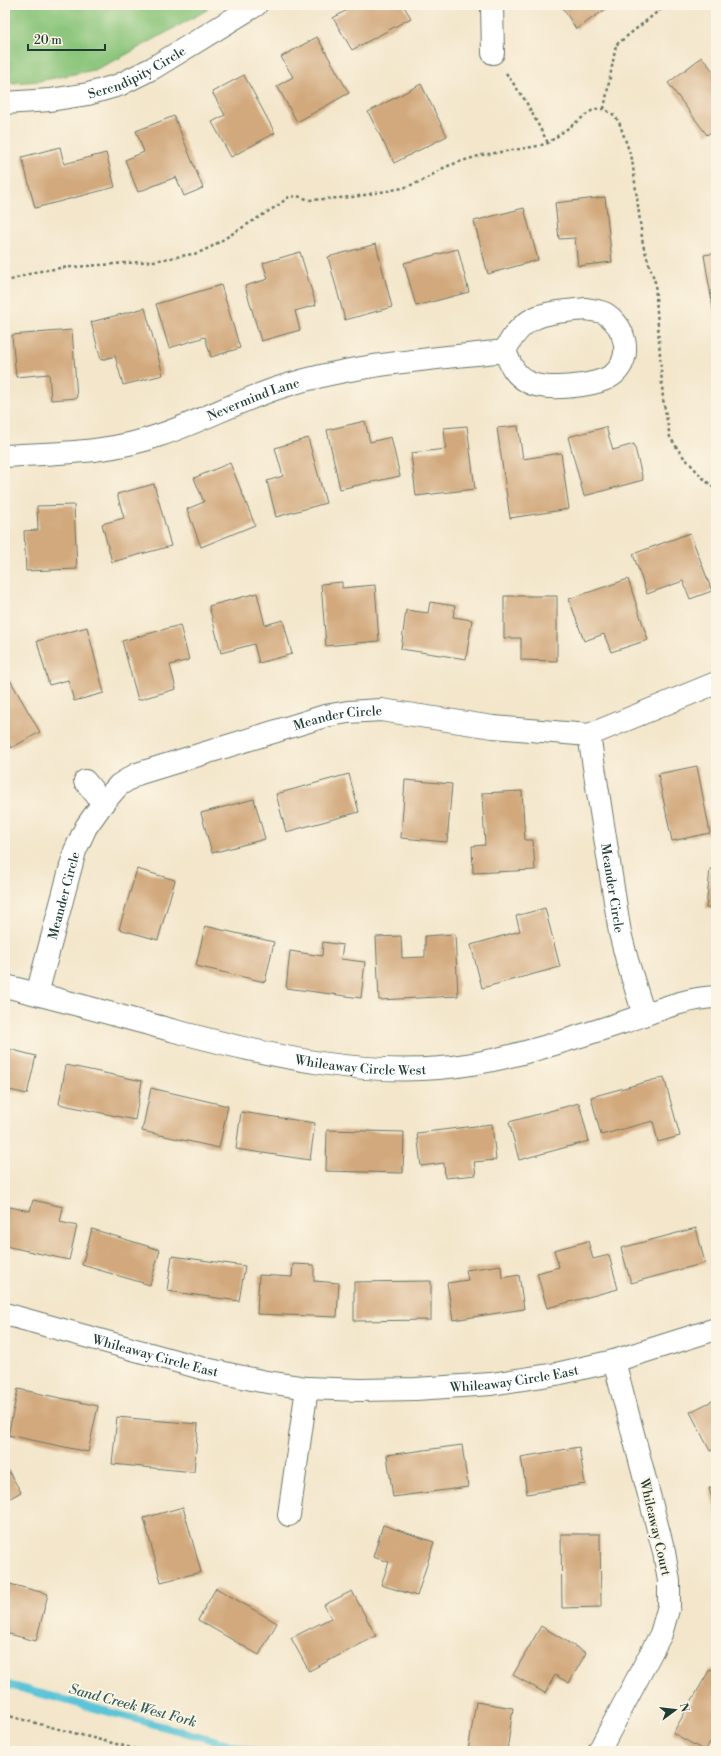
<svg xmlns="http://www.w3.org/2000/svg" width="721" height="1756" font-family="'Libre Bodoni',serif">
<style>
.green{fill:#89c479;stroke:#548056}
.lines{fill:none;stroke-linecap:round;stroke-linejoin:round}
.stream{stroke:#5bc4d7;stroke-width:8}
.building{fill:#d2a97d}
.minor-casing{stroke:#697869;stroke-width:24}
.path{stroke:#697869;stroke-width:2.5;stroke-dasharray:3 3;stroke-linecap:butt}
.minor{stroke:#fff;stroke-width:22}
.labels{text-anchor:middle;stroke-width:4;stroke-linejoin:round;paint-order:stroke}
.street-label{font-size:13px;fill:#1f3d34;stroke:#fcf5e5}
.water-label{font-size:14px;font-style:italic;fill:#2e5f5d;stroke:#fcf5e5}
</style>
<rect width="100%" height="100%" fill="#fcf5e5"/>
<filter id="ink" filterUnits="userSpaceOnUse"><feTurbulence type="fractalNoise" baseFrequency=".025" numOctaves="2"/><feDisplacementMap in="SourceGraphic" scale="8" xChannelSelector="R" yChannelSelector="G"/><feConvolveMatrix kernelMatrix="1 2 1 2 8 2 1 2 1" color-interpolation-filters="sRGB"/></filter>
<filter id="wash" filterUnits="userSpaceOnUse"><feTurbulence type="fractalNoise" baseFrequency=".012" numOctaves="4" result="noise"/><feDisplacementMap in="SourceGraphic" scale="16" xChannelSelector="R" yChannelSelector="G"/><feGaussianBlur stdDeviation="0.9" result="paint"/><feColorMatrix in="noise" values="0 0 0 0 0 0 0 0 0 0 0 0 0 0 0 0 0 1.4 0 .05"/><feComposite in="paint" operator="in"/></filter>
<g filter="url(#wash)">
<rect width="100%" height="100%" fill="#f3e6cb"/>
<path class="green" d="M5,5H208L207,10L120,58L94,70L39,81L12,83L5,82Z"/>
<g class="lines">
<path class="stream" d="M5,1684L254,1751"/>
</g>
<g id="blocks">
<path class="building" d="M356,5H403L411,18L352,50L333,18Z
M561,5H612L576,29Z
M317,37L349,93L297,122L277,86L293,77L281,57Z
M702,57L716,75V128L707,135L668,83Z
M244,75L275,133L231,157L212,122L225,115L212,92Z
M421,84L447,136L394,163L368,112Z
M174,116L203,188L184,196L176,177L138,192L125,160L144,152L136,131Z
M60,147L64,164L106,153L115,187L35,208L22,157Z
M605,197L612,262L578,266L575,238L559,239L555,203Z
M524,208L538,260L488,274L474,221Z
M376,244L392,307L345,320L328,257Z
M458,249L469,292L416,306L404,263Z
M300,252L316,305L295,311L300,330L261,341L245,286L268,279L263,263Z
M716,253V320H715L704,255Z
M221,285L240,348L211,357L205,337L169,348L156,304Z
M145,308L163,375L123,385L115,356L101,360L91,322Z
M72,330L77,398L51,400L49,374L16,377L12,335Z
M365,421L370,442L391,437L400,476L340,489L327,430Z
M467,426L475,489L416,496L411,453L446,449L444,428Z
M518,426L523,459L561,453L569,509L510,518L497,428Z
M606,427L613,450L634,444L643,480L584,496L568,437Z
M308,438L326,503L276,517L267,481L283,476L275,448Z
M230,463L255,525L201,547L187,509L204,502L194,478Z
M154,484L171,546L112,562L102,524L124,518L117,494Z
M74,505L77,569L26,571L24,531L38,530L37,506Z
M690,533L712,591L690,599L683,581L647,594L633,554Z
M628,579L648,640L611,652L604,634L584,641L569,599Z
M342,582V588L375,585L379,641L326,646L321,584Z
M257,593L265,625L283,620L292,654L259,663L254,644L221,653L209,606Z
M504,596H557V661L521,660V638H504Z
M430,602L455,606L453,617L472,620L466,659L401,649L406,610L428,613Z
M180,625L189,660L170,665L176,689L138,700L122,641Z
M87,627L104,693L74,701L68,680L49,685L37,641Z
M10,680L40,732L11,748L5,738V682Z
M697,766L710,833L672,841L658,774Z
M349,774L359,812L286,832L276,794Z
M405,780L452,784L447,842L401,838Z
M522,791L525,840H533L535,870L473,873L472,846L485,845L482,793Z
M254,799L265,839L212,853L201,813Z
M137,869L175,880L158,940L119,929Z
M710,869L716,870V908H706Z
M545,908L560,967L482,988L471,945L520,931L516,916Z
M205,926L274,942L265,982L196,966Z
M455,934L458,996L379,1000L376,937L401,936L402,958L425,957V936Z
M323,942L343,945L341,959L365,962L361,998L286,988L290,951L322,956Z
M5,1048L36,1056L27,1094L5,1089Z
M66,1065L142,1081L135,1120L59,1104Z
M664,1077L680,1136L658,1142L653,1121L601,1135L591,1097Z
M151,1088L228,1106L219,1148L142,1131Z
M579,1103L589,1141L519,1160L509,1122Z
M241,1112L315,1123L310,1160L236,1149Z
M492,1124L496,1160L474,1162L476,1175L445,1178L444,1163L421,1166L417,1133Z
M327,1130L404,1132L403,1173L326,1171Z
M33,1200L63,1207L60,1222L77,1226L69,1260L5,1246V1206L30,1211Z
M696,1228L705,1263L631,1283L621,1248Z
M92,1229L160,1250L150,1285L82,1265Z
M588,1241L593,1259L609,1255L618,1289L547,1308L537,1273L559,1267L554,1250Z
M172,1256L245,1266L239,1301L167,1291Z
M293,1264L314,1265V1281L339,1283L337,1317L257,1314L259,1275L292,1277Z
M501,1265L502,1278L519,1275L524,1309L453,1320L447,1283L468,1280L466,1270Z
M431,1281V1320L354,1321V1282Z
M18,1389L98,1406L88,1452L8,1435Z
M716,1399V1448L710,1451L690,1412Z
M117,1417L198,1424L194,1472L112,1464Z
M462,1445L468,1487L393,1497L387,1455Z
M579,1447L585,1484L527,1494L521,1457Z
M5,1465L21,1492L5,1501Z
M716,1486V1513L709,1488Z
M183,1507L201,1572L161,1582L144,1518Z
M383,1525L434,1542L417,1596L381,1585L389,1562L373,1557Z
M561,1534H600L601,1607L562,1608Z
M6,1583L48,1594L36,1641L5,1633Z
M216,1588L277,1623L259,1655L198,1620Z
M352,1591L376,1636L309,1671L291,1638L331,1618L324,1605Z
M541,1626L586,1653L569,1683L555,1675L545,1693L513,1675Z
M710,1669L716,1672V1733L705,1751L673,1733Z
M476,1702L513,1708L507,1751H468Z"/>
</g>
</g>
<g filter="url(#ink)">
<use href="#blocks" fill-opacity="0" stroke="#697869" stroke-width="1"/>
<g class="lines">
<g class="minor-casing">
<g id="minor">
<path d="M492,5L493,53"/>
<path id="s1" d="M5,103L50,100L88,94L119,85L153,68L256,5"/>
<path d="M586,309C592,310 602,311 606,314C626,328 633,357 614,374C600,386 544,392 528,382C514,374 511,366 505,351C523,312 547,313 586,309Z"/>
<path id="s2" d="M5,456C57,453 111,453 160,435C202,421 242,399 284,386C355,364 431,359 505,351"/>
<path id="s3" d="M589,735L620,933L627,960L644,1015"/>
<path d="M85,781L103,803"/>
<path id="s4" d="M5,986C62,1000 119,1016 175,1031C272,1056 372,1081 472,1064C524,1055 574,1038 624,1022C653,1012 685,998 716,997"/>
<path id="s5" d="M37,994L75,851L86,827L103,803L119,785L137,774L325,716L348,712L381,710L493,727L589,735L716,683"/>
<path id="s6" d="M5,1314L201,1368L261,1381L307,1388L360,1390L416,1389L491,1384L556,1374L614,1361L716,1329"/>
<path d="M289,1515L307,1388"/>
<path d="M599,1751L661,1634L669,1606V1581L664,1552L614,1361"/>
</g>
</g>
<path class="path" d="M506,73L525,100L548,143
M604,109L616,45L666,5
M5,282L35,272L60,268L154,261L198,253L211,247L277,206L289,197L297,196L310,200L353,197L403,188L422,181L445,167L459,162L482,155L538,146L548,143L594,109H604L614,115L619,122L632,159L643,245L655,282L663,399L670,437L681,454L703,478L716,490
M5,1715L143,1751"/>
<use href="#minor" class="minor"/>
</g>
</g>
<g class="labels">
<g class="street-label">
<text dy="5" stroke="none"><textPath href="#s1" startOffset="137">Serendipity Circle</textPath></text>
<text dy="5" stroke="none"><textPath href="#s2" startOffset="257">Nevermind Lane</textPath></text>
<text dy="5" stroke="none"><textPath href="#s5" startOffset="458">Meander Circle</textPath></text>
<text dy="5" stroke="none"><textPath href="#s3" startOffset="155">Meander Circle</textPath></text>
<text dy="5" stroke="none"><textPath href="#s5" startOffset="102">Meander Circle</textPath></text>
<text dy="5" stroke="none"><textPath href="#s4" startOffset="365">Whileaway Circle West</textPath></text>
<text dy="5" stroke="none"><textPath href="#s6" startOffset="156">Whileaway Circle East</textPath></text>
<text dy="5" stroke="none"><textPath href="#s6" startOffset="519">Whileaway Circle East</textPath></text>
<text transform="translate(656 1527) rotate(77)" y="5">Whileaway Court</text>
</g>
<g class="water-label">
<text transform="translate(133 1705) rotate(15)" y="5">Sand Creek West Fork</text>
</g>
</g>
<rect width="721" height="1756" fill="none" stroke="#fcf5e5" stroke-width="20"/>
<g transform="translate(675 1710) rotate(75)" stroke="#fcf5e5" stroke-width="3" paint-order="stroke">
<path d="M0-3L7 15L0 10L-7 15Z" fill="#1f3d34"/>
<text y="-6" font-size="11" font-weight="bold" text-anchor="middle" fill="#1f3d34">N</text>
</g>
<path d="M28 44v6h77v-6" fill="none" stroke="#1f3d34" stroke-width="2"/>
<text x="34" y="44" font-size="12" fill="#1f3d34" stroke="#fcf5e5" stroke-width="3" paint-order="stroke">20 m</text>
</svg>
